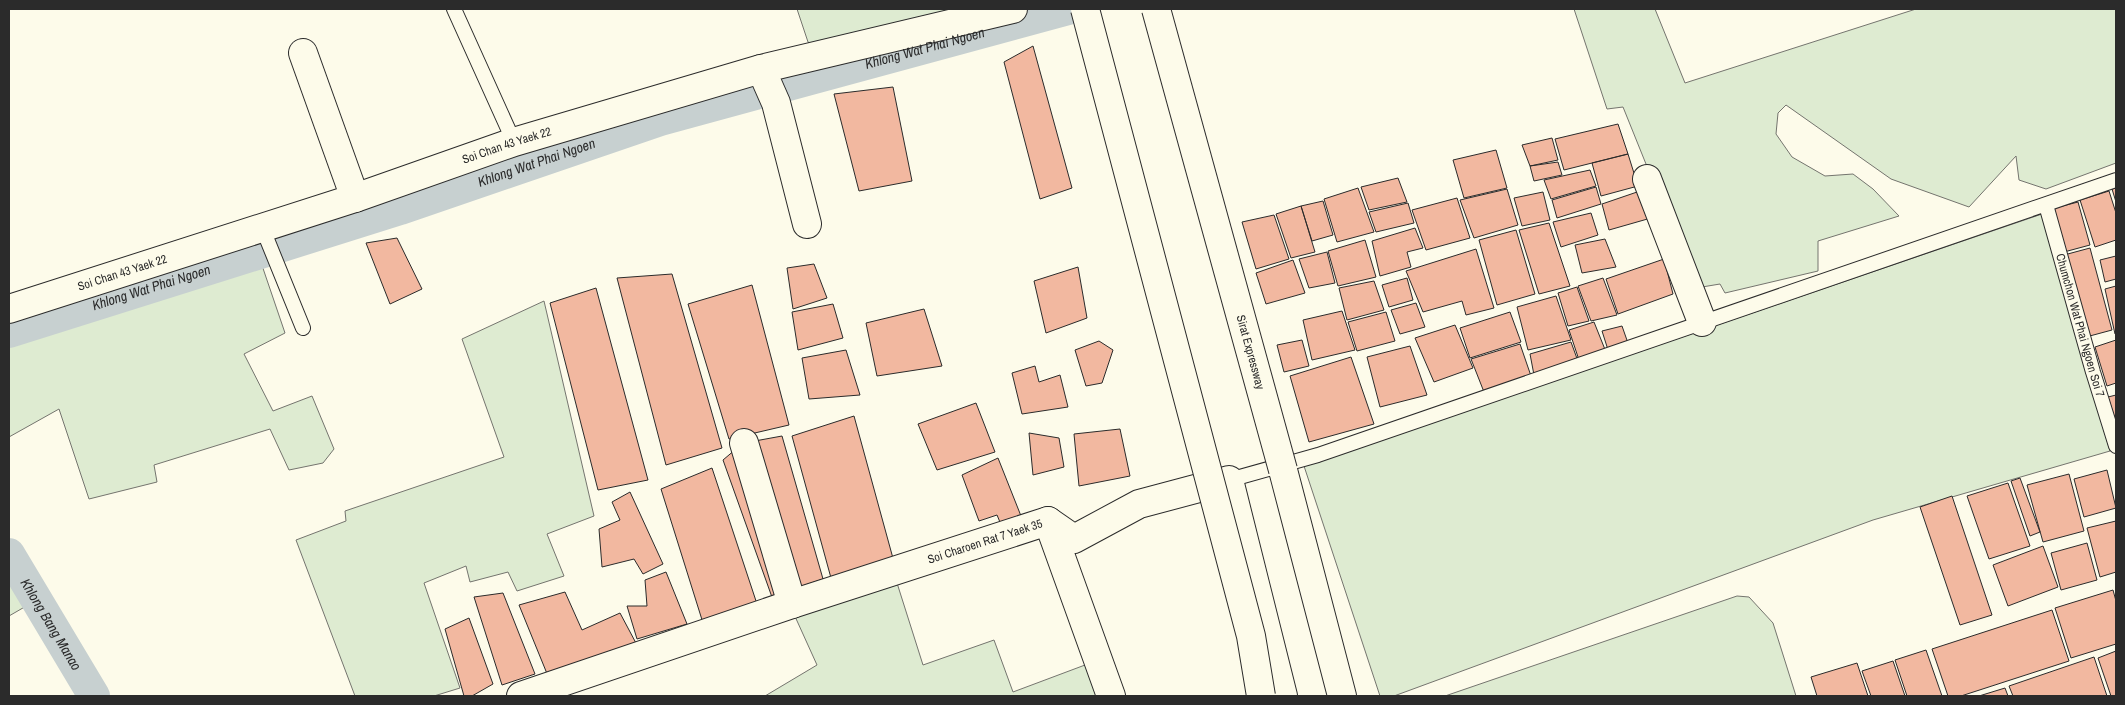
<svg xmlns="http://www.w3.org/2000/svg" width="2125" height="705" font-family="'Archivo Narrow',sans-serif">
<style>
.green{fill:#deebd1;stroke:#74746e}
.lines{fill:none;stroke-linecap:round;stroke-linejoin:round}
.canal{stroke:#c7d0d0;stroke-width:32}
.building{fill:#f2b8a0;stroke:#2b2b2b}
.lane-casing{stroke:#2b2b2b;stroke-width:16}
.street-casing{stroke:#2b2b2b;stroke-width:30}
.highway-casing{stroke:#2b2b2b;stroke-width:30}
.lane{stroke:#fdfbea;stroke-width:14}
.street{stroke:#fdfbea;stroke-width:28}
.highway{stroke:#fdfbea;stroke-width:28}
.highway-bridge-casing{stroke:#2b2b2b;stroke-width:30;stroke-linecap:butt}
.highway-bridge{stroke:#fdfbea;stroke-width:28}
.labels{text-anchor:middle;stroke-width:4;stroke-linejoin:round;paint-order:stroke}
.street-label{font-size:12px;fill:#2b2b2b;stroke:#fdfbea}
.water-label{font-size:14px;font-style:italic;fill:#2b2b2b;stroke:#fdfbea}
</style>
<rect width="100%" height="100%" fill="#fdfbea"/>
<path class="green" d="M797,9H987L820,51L808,42Z
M1574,9H1655L1685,83L1916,9H2116V163L2046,189L2019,180L2016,156L1969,207L1891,179L1786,105L1778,113L1776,134L1792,157L1825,176L1853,174L1873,189L1899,216L1818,241V271L1725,293L1720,284L1696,288L1623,107L1607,109Z
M2042,214L2110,451L1873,520L1394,696H1380L1304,466Z
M253,239L285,333L244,354L273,411L312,396L334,449L323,463L289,470L270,429L154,465L157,482L89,499L59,409L9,437V324Z
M544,301L594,516L547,534L564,576L517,591L508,572L470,582L466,566L424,583L460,688L434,696H355L296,540L346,521L345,511L504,457L462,339Z
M9,574L28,605L9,616Z
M897,583L923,665L994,640L1013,692L1093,662L1106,696H765L817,665L793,612Z
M1737,596L1749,597L1773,623L1796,696H1445Z"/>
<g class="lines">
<g class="canal">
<path id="s1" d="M9,332L400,209L660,120L1068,9"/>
<path id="s2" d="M9,554L94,696"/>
</g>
</g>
<path class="building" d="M1033,46L1072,188L1040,199L1004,62Z
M893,87L912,181L859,191L834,94Z
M1618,124L1628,154L1564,170L1555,139Z
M1552,138L1558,160L1530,166L1522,145Z
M1496,150L1507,188L1464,198L1453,160Z
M1628,154L1638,186L1601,196L1592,163Z
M1558,162L1562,175L1534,181L1530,166Z
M1590,170L1596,186L1551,199L1544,180Z
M1398,178L1407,202L1369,210L1361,187Z
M1596,187L1601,204L1557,218L1552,200Z
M1358,188L1374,232L1337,242L1324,199Z
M2116,188V202L2112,189Z
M1507,189L1518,225L1474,238L1460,200Z
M1640,191L1651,218L1609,230L1602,204Z
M2109,191L2116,213V240L2095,247L2080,200Z
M1543,192L1550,220L1522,226L1514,198Z
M1457,198L1470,238L1426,250L1412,210Z
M1323,201L1333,235L1312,241L1301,206Z
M2078,202L2090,245L2064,252L2051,209Z
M1408,203L1414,223L1376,232L1369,212Z
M1301,206L1315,252L1291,258L1276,214Z
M1591,213L1598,235L1561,247L1553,222Z
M1274,215L1289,259L1256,269L1242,222Z
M1549,223L1570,286L1539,294L1519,230Z
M1415,228L1423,248L1407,252L1411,267L1380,276L1372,241Z
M1516,230L1535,294L1497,305L1479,240Z
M397,238L422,289L390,304L366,243Z
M1605,239L1616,267L1582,273L1575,245Z
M1365,240L1376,277L1338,286L1328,251Z
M2090,248L2112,330L2086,337L2064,255Z
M1476,249L1494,308L1466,315L1462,301L1423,312L1406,271Z
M1327,252L1335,283L1309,288L1299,259Z
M2116,256V279L2105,282L2100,260Z
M1664,259L1673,294L1618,314L1606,279Z
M1293,260L1305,293L1266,304L1256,273Z
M814,264L827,298L793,309L787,268Z
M1078,267L1087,318L1046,333L1034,281Z
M672,274L722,448L666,465L617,278Z
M1407,278L1413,300L1389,307L1382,285Z
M1603,278L1617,315L1591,321L1578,286Z
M1374,281L1384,310L1347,320L1339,288Z
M752,285L789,425L729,439L688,304Z
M2116,286V334H2115L2105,289Z
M1577,287L1589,321L1568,326L1558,293Z
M596,288L648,480L598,490L550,303Z
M1556,296L1571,340L1528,350L1517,307Z
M1416,303L1425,327L1400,334L1391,310Z
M833,304L843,338L798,350L792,312Z
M924,309L942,366L877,376L866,323Z
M1342,311L1355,350L1312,360L1303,320Z
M1386,312L1395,341L1357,351L1348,322Z
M1510,312L1521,342L1470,358L1460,328Z
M1594,322L1606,352L1579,360L1569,330Z
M1455,325L1473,368L1434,382L1415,338Z
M1622,326L1629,346L1609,353L1602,331Z
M1302,340L1309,366L1284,372L1277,345Z
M2116,340V383L2107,386L2095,347Z
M1099,341L1113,350L1102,383L1086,386L1075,350Z
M1571,342L1579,364L1534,375L1530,354Z
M1520,344L1531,376L1484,392L1471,359Z
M1410,346L1427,395L1380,407L1367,357Z
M846,350L860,395L809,399L802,358Z
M1351,357L1374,424L1309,442L1290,376Z
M1035,366L1039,382L1060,375L1068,407L1022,414L1012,373Z
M2116,395V418L2115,419L2108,397Z
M976,403L995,452L937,470L918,424Z
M854,416L894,562L831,578L792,436Z
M1120,429L1130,476L1079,486L1074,434Z
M1029,433L1059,438L1064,467L1033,475Z
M782,436L823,579L794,589L744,443Z
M736,449L783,597L773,600L723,460Z
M998,458L1021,516L1002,527L997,515L979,521L962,475Z
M712,468L758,607L703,623L661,489Z
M2107,470L2116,508L2084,517L2074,479Z
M2069,474L2084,531L2043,542L2027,485Z
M2020,478L2040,532L2030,536L2011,481Z
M2008,483L2030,546L1989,559L1967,496Z
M630,492L663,564L643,574L634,559L602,567L599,529L620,520L612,502Z
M1952,496L1992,615L1960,625L1920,507Z
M2116,521V572L2100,577L2087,528Z
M2087,543L2097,580L2061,590L2051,553Z
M2043,546L2058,587L2008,606L1993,565Z
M666,572L687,624L637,639L627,606H647L645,580Z
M2113,590L2116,601V644L2071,658L2055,608Z
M565,592L582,630L620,613L637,645L550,681L519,605Z
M503,593L535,674L502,685L474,597Z
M2052,610L2069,661L1961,696H1948L1932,649Z
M469,618L493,684L472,696H464L445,629Z
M1926,650L1942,696H1907L1895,660Z
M2116,651V696H2111L2098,658Z
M2094,657L2107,696H2013L2009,686Z
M1893,661L1905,696H1871L1862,671Z
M1857,663L1868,696H1817L1811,677Z
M2005,688L2008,696H1979Z"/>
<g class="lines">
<g class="lane-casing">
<g id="lane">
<path d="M454,9L514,142"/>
<path id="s3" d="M2046,205L2093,372L2116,446"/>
<path d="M262,227L303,328"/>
<path d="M1229,480L1318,455L2116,180"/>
</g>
</g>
<g class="street-casing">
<g id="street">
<path d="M303,53L355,198"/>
<path d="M761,69L776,103L807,224"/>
<path d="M1647,179L1702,322"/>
<path id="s4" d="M9,309L355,198L514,142L761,69L1013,9"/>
<path d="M744,443L792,604"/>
<path d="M1048,521L1111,696"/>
<path id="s5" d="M521,696L792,604L1048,521L1074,539L1139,504L1229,480L1283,696"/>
</g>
</g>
<g class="highway-casing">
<path id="highway" d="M1283,470L1342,696"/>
</g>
<use href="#lane" class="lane"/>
<use href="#street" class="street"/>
<use href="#highway" class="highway"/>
<g class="highway-bridge-casing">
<g id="highway-bridge">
<path d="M1085,9L1251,636L1261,696"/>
<path id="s6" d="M1156,9L1283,470"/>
</g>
</g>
<use href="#highway-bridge" class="highway-bridge"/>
</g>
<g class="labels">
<g class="street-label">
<text dy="4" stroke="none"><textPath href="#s4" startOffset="524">Soi Chan 43 Yaek 22</textPath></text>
<text dy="4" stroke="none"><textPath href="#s4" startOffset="119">Soi Chan 43 Yaek 22</textPath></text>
<text dy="4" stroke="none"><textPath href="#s3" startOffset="125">Chumchon Wat Phai Ngoen Soi 7</textPath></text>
<text dy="4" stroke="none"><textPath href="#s6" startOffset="356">Sirat Expressway</textPath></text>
<text dy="4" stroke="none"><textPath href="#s5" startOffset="489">Soi Charoen Rat 7 Yaek 35</textPath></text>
</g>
<g class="water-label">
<text dy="5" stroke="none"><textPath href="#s1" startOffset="959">Khlong Wat Phai Ngoen</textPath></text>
<text dy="5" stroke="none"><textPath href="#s1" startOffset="554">Khlong Wat Phai Ngoen</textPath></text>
<text dy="5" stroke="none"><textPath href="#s1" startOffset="149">Khlong Wat Phai Ngoen</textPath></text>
<text dy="5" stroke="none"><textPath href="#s2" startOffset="82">Khlong Bang Manao</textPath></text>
</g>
</g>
<rect width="2125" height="705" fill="none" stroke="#2b2b2b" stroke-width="20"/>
</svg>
